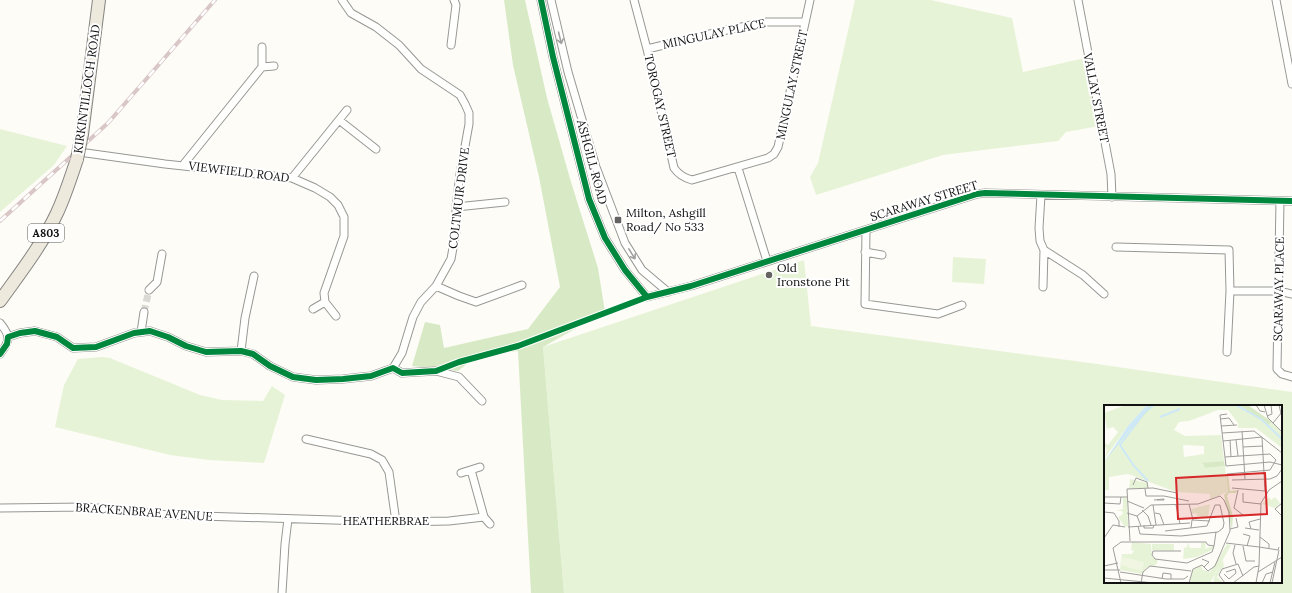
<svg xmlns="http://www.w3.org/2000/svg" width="1292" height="593" font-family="Lora,serif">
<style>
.green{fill:#e7f3d7;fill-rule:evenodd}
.forest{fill:#d8eac5}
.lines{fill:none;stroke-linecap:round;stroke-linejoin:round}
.street-tunnel{stroke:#dad9d4;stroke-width:7;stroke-dasharray:7 3.5;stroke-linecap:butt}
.street-casing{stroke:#979795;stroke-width:9}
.primary-casing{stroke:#858482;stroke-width:14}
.street{stroke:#fffffe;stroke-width:7}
.primary{stroke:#ede9dc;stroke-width:12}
.rail-casing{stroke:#d9c6c7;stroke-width:4}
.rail{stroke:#fff;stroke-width:2.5;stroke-dasharray:8;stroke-linecap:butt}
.primary-bridge-casing{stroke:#858482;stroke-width:14;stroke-linecap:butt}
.primary-bridge{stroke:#ede9dc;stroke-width:12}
.cycleway-casing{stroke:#fff;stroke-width:8}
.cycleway{stroke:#00873e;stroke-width:6}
.oneway{stroke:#a0a09f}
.poi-dot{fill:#646362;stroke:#fff;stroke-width:1.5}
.labels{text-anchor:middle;stroke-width:4;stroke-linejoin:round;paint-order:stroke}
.shield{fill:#fff;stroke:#585858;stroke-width:1}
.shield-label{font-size:11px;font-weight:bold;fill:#111}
.street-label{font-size:12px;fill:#111;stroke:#fff}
.poi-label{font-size:12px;fill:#111;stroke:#fff;text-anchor:start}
.inset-river{fill:none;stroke:#cde8f7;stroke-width:2}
.inset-road{fill:none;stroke:#9f9e9b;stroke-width:1}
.view{fill:#d62828;fill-opacity:0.15;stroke:#d62828;stroke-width:2}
.inset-edge{fill:none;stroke:#111;stroke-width:2}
</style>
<rect width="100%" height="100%" fill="#fdfcf7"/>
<path class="green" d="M855,0H931L1012,18L1023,72L1085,58L1099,126L1066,132L1058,141L943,155L816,195L810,177L818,163Z
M0,129L67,146L54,165L0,212Z
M953,257L986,259L984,284L952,282Z
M804,260L811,326L1090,363L1292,392V593H564L543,347ZM1105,406H1281V582H1105Z
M102,357L110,358L200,395L222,400L263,401L272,386L285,395L264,463L209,460L170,455L55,427L64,385L78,359Z"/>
<path class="forest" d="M504,0H525L547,98L571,182L598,268L605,312L543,347L564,593H531L518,351L477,356L458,371L412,366L425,322L440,325L444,348L528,329L560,287L539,177L513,65Z"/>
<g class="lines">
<path class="street-tunnel" d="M144,312L149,290"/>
<g class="street-casing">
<path id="street" d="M342,0L351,13L376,27L399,45L421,69L460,95L465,104L469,113V124L460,174L456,207V231L451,259L436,286L421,302L413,317L402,353L393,368
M541,0L553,57L589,199L605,238L625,270L647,297L691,286L977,194L985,193L1292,201
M551,0L568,72L596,167L625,243L642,270L668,292
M634,0L647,49L674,168C679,175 684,178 692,180L768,158L774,154L778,147L810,0
M1078,0L1111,174L1112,197
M1276,0L1292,84
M451,45L456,5L454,0
M647,49L731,29L767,22H805
M262,67L274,66
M339,120L376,149
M79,152L165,164L292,178L315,188L330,197L338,205L344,217V236L324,293L325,302L336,316
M183,165L262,67V47
M738,168L767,261
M292,178L347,110
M1041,195L1039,228L1040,241L1044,250L1083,275L1104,294
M1280,201L1277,369L1282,374L1292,377
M456,207L505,202
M866,230L865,304L938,314L962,305
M1116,247L1229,250L1230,291H1279L1292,294
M865,252L882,255
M436,286L459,296L476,302L522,285
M1043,287L1044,250
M149,290L157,282L162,254
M313,309L325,302
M0,323C11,336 10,341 0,354
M141,332L144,312
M8,337L20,333L35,331L57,337L73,348L96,347L134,333L150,331L168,337L186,346L206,352L241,351L253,354L270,366L293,377L316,380L343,379L371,376L393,368
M241,351L245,318L254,276
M1227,352L1230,291
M393,368L402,373L436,371L459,377L482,401
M306,439L371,454L382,460L389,472L396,522
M471,470L484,517L490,524
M461,473L480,467
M0,508L86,507L169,515L396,522L449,521L484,517
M282,593L285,544L288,519"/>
</g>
<g class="primary-casing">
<path id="primary" d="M82,134L99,0
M0,301C20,273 42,245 57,213C65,196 71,177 77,159"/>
</g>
<use href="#street" class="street"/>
<use href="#primary" class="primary"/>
<g class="rail-casing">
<path id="rail" d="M0,221L108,123L215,0"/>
</g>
<use href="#rail" class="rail"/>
<g class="primary-bridge-casing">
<path id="primary-bridge" d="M77,159L82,134"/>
</g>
<use href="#primary-bridge" class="primary-bridge"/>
<g class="cycleway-casing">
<path id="cycleway" d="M541,0L553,57L589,199L605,238L625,270L647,297L691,286L977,194L985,193L1292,201
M0,354L7,344L8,337L20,333L35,331L57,337L73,348L96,347L134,333L150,331L168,337L186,346L206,352L241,351L253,354L270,366L293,377L316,380L343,379L371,376L393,368L402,373L436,371L459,362L518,346L647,297"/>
</g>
<use href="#cycleway" class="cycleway"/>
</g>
<defs><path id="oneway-shaft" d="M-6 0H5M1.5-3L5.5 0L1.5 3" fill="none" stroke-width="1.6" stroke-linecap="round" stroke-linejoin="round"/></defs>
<g class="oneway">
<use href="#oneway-shaft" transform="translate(560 38) rotate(76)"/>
<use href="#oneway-shaft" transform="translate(632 254) rotate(58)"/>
</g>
<g class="poi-dot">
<rect x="614" y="216" width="8" height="8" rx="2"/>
<circle cx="769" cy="275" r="4"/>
</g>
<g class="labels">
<rect class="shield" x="28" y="224" width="36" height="18" rx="3"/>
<g class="shield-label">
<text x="46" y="237">A803</text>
</g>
<g class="street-label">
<text transform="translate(714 34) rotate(-12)" y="4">MINGULAY PLACE</text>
<text transform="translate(792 85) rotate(-78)" y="4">MINGULAY STREET</text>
<text transform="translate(87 89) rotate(-82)" y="4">KIRKINTILLOCH ROAD</text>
<text transform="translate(1096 98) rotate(79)" y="4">VALLAY STREET</text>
<text transform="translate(660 106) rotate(77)" y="4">TOROGAY STREET</text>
<text transform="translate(592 162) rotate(75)" y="4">ASHGILL ROAD</text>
<text transform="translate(239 172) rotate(7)" y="4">VIEWFIELD ROAD</text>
<text transform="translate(459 198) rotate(-83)" y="4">COLTMUIR DRIVE</text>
<text transform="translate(924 201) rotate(-17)" y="4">SCARAWAY STREET</text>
<text transform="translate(1279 289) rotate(-89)" y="4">SCARAWAY PLACE</text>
<text transform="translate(144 512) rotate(4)" y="4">BRACKENBRAE AVENUE</text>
<text x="386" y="525">HEATHERBRAE</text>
</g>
<g class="poi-label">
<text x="626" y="217">Milton, Ashgill<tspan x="626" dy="14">Road/ No 533</tspan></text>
<text x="777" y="272">Old<tspan x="777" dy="14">Ironstone Pit</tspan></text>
</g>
</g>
<g transform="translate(1104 405)">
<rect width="178" height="178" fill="#fdfcf7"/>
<path d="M43,0L24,21L0,54L3,46L0,38L4,40L14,27L9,22L3,24L0,8L19,1ZM49,0H137L164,20L168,17L178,28V43L152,23H134V18L124,5H114L85,16L75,17L70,25L81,31L117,30L120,56L98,59L101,63L121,61L124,87L106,94V89L72,87L24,69L5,72V85H0V57L27,21H31L39,8ZM79,40L100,41V49L80,52ZM26,74L43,78L44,83L25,84ZM19,92L23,93L24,121L21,122L14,112L19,109L18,106H12L19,104ZM165,92L167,95L171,92L176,98L171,103L158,99ZM106,99L104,113L93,111L92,108L88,109L87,104ZM28,137L47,139L48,152L54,155L52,160L42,163L38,169L16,165L18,149H28L30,146L27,145ZM84,138L86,143H97V138H102L101,144L109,141L110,144L93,152L79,154L80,143L83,142ZM48,139H70V146L48,145ZM123,139L127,140L106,178L86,177L88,165L97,161L99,165L106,167ZM119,155L120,162L116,165L113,172L120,178H109L111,168Z" fill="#e7f3d7" fill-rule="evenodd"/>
<path d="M46,0H49L31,21H27ZM136,0H144L168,17L164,20ZM120,56L121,61L101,63L98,58ZM122,69H124L126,86L133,85L132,88H125L123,91L129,111L128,124L120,90L124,87Z" fill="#d8eac5"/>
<path d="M18,152L40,157L38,166L16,160Z" fill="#f0f6e1"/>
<path d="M43,0H46L0,57L24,21Z" fill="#cde8f7"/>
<path class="inset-river" d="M132,0L157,14L178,34M56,12L76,4M44,76L30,61L16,40L41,7L50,0"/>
<path class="inset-road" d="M152,0L156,6L161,7M160,0L164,13L178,27M175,0L178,13M123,9L116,10L122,61L166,57L178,60M163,11L168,9L167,0M116,14L125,13L130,20M169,18L178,7M117,21L133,20M138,26L141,74M118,28L150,26L178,48M158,32L161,86M126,35L127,52M132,35L134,51M119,36L158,32M139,42L159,41M121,52L166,49L172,55L166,65L123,69M128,75L166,74L173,71L178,64M29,80L32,73L43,77L44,83M128,83L161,86M41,84L42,91H60L85,96M134,85L130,103L139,110M139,88V97L157,99M0,92H23M50,95L60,94V95H53M23,96L40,103M0,98L16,99L17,92M178,98L171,104L178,111M85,99L89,115M49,100L52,120M72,100L76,119M38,105L44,111L47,120M0,107L10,108L15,116V122M23,108L33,111L37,121M51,108L56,109L60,120M33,111L47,100L94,99L116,91M40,120V123H49L50,120M34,121L36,129L77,131L114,127L119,123L120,118L116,100H111M24,122L86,118M87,123L88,115L106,116M141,123L155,125M126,124L134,122L132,113M147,124L145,117L156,114M61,126L103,121L111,100M139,129L146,131L143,141M156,132L165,139V143M0,133L9,120L21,122M26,136L23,84L49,83L73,88L74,100M102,137L104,140L110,141L112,127M122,138L155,142M131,140L129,148L132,159M139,141L142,156H151M155,142L174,145L175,142M77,146H49L48,150L51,154L83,158L108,147L110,141M98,154L105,157L100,162M0,161L14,158M0,165H16M104,166L111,161L126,126L125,107L120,95L116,91M16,167L62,174H80L84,171M154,167L178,152M120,169L125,174L132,168L131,164L122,167M0,173L50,178M58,174L59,168L67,169V174M17,178L9,143L17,137H102M37,178L39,167L46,161L87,166M85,178L89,164L98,160L104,166M121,178L115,170L118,164L134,159L139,171M129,178L150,162L155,161M152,178L155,161L157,98L165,85L178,76M158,178L162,169L169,167M166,178L171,157M168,178L175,145"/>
<path class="view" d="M161,68L163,109L74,114L72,73Z"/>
<rect width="178" height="178" class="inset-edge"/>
</g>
</svg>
